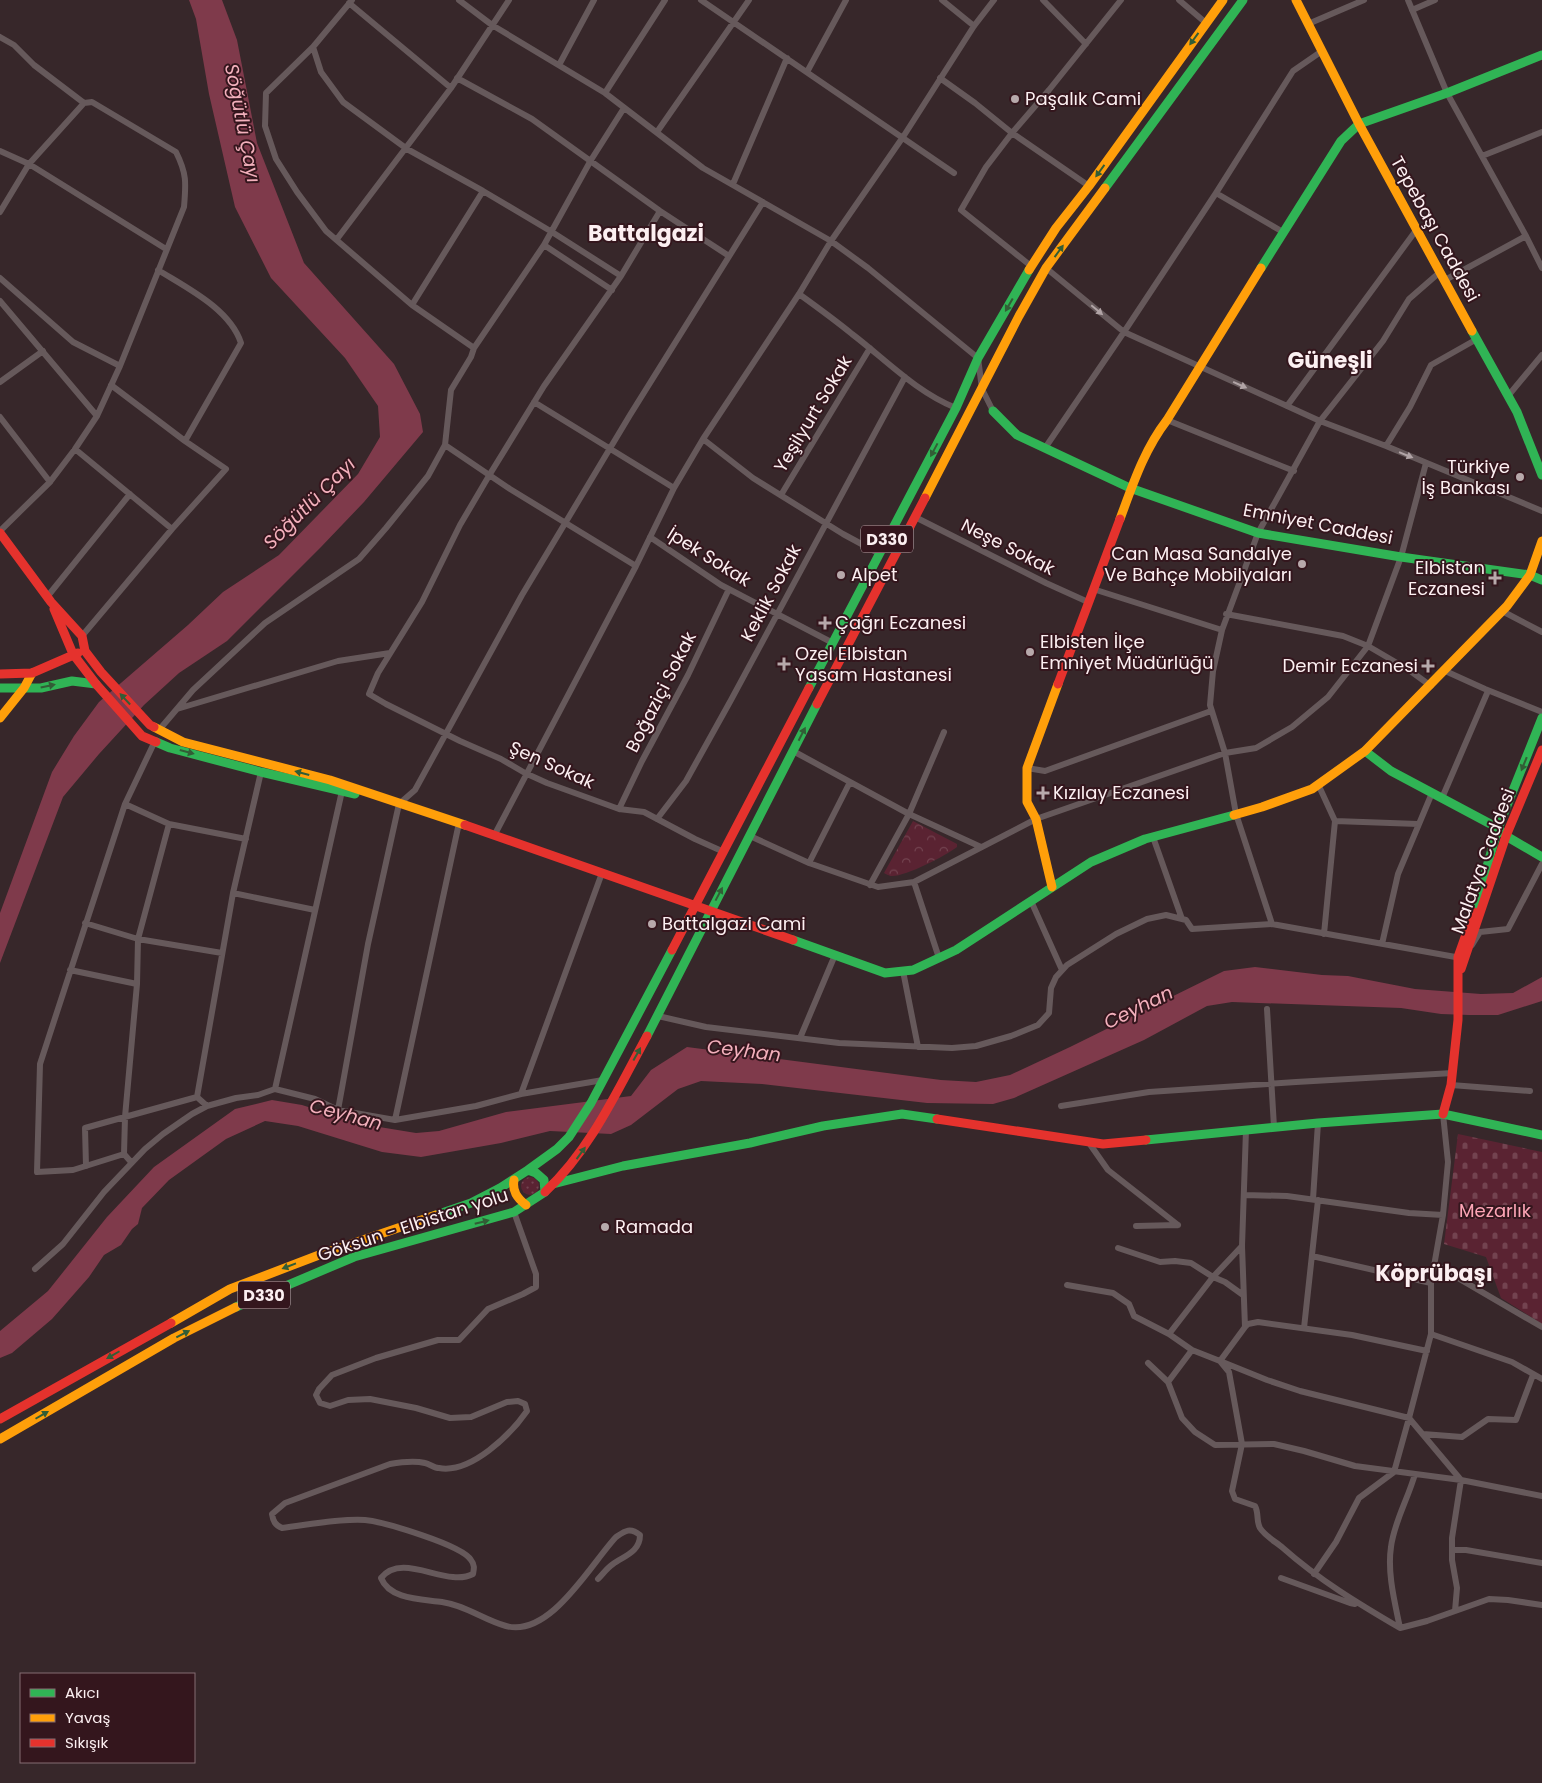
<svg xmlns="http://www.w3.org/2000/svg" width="1542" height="1783" font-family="Poppins,sans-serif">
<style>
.grass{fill:url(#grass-dots)}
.cemetery{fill:url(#cemetery-stones)}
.park{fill:url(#park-crowns)}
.water{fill:#7f3a4b}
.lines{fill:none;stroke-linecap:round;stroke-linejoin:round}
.street{stroke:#66595b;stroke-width:6}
.fast{stroke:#30b455;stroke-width:9}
.slow{stroke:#ff9f0a;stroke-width:9}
.jam{stroke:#e5322d;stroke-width:9}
.oneway{fill:#325d36}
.oneway2{fill:#b1a4a6}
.poi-dot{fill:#b7a9ab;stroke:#34161d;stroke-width:2}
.labels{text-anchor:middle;stroke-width:4;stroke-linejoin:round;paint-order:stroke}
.shield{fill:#34161d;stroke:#c0aeb1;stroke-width:1}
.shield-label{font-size:16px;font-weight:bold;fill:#fceff1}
.poi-label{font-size:18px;fill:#fceff1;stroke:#34161d;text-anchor:start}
.street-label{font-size:18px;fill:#fceff1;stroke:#34161d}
.park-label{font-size:18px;fill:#fda5b6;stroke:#34161d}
.water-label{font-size:19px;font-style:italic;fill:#f3b0bc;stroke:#34161d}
.district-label{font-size:22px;font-weight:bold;fill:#fceff1;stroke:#34161d}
</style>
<defs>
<pattern id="grass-dots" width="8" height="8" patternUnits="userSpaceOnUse" patternTransform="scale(1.25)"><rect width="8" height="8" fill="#5a2332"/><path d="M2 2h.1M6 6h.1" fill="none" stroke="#734350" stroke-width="1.8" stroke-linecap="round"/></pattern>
<pattern id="cemetery-stones" width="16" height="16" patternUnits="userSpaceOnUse" patternTransform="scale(1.25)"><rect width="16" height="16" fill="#5a2332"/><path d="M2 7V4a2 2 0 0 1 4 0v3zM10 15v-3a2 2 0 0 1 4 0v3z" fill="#734350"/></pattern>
<pattern id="park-crowns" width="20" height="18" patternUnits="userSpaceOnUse" patternTransform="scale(1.25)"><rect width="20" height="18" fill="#5a2332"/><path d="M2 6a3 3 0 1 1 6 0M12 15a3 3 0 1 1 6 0" fill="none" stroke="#734350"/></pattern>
</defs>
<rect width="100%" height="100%" fill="#37272a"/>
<path class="grass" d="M521 1186a9 9 0 1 1 18 0a9 9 0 1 1-18 0Z"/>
<path class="cemetery" d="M1458,1134L1542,1152V1324L1501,1298L1486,1257L1444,1244Z"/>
<path class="park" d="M913,821L957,844V847C945,856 905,877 891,876C890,876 886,874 884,873Z"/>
<path class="water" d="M189,0H222L237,40L257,143L304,263L394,364L420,414L423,432L364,502L321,547L227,641L179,673L144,705L99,754L63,797L0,963V913L52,772L74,736L99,702L188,625L223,592L279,555L358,474L380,437L378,406L345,358L271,278L235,207L209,94L196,19Z
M1255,967L1322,975L1348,976L1415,989L1481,994L1513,993L1542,977V1001L1498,1015H1469L1441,1014L1401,1008L1232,1002L1207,1006L1144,1040L1014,1098L993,1104L927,1103L762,1084L701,1081L678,1089L631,1125L611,1134L550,1131L501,1143L421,1157L382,1152L298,1126L265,1121L226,1139L169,1180L142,1208L138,1224L132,1229L121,1245L104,1255L89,1277L52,1319L12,1353L0,1358V1331L48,1291L107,1217L154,1167L235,1109L272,1100L302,1105L361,1124L416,1133L439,1131L506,1112L631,1096L651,1070L687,1047L941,1080L976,1082L1010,1075L1070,1047L1224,971Z"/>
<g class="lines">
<path class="street" d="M352,0L313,47L266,93L265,126L276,159L297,192L326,231L412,305L474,348
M459,0L492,25L605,93L703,168L831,241L868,268L978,358L982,389L993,411
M701,0L954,173
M942,0L974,26
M1043,0L1086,44
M1179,0L1206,23
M1408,0L1447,93L1526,236L1542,268
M349,3L451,88
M1412,10L1435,0
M1308,24L1364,0
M0,37L14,45L34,65L84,103
M313,47L321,72L343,102L407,149L483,191L552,232L621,276
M559,65L594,0
M807,72L846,0
M457,78L532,119L660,211L729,256
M940,78L975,103L1012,133L1089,186
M605,93L665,0
M657,132L749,0
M0,151L29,164L166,249
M1482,156L1542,132
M733,184L787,58
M1216,193L1283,232
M660,211L621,276L544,386L490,474L460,525L422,602L378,673L369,694L386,704L460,741L501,759L525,773L547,783L619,809L644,812L695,839L724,852
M0,212L29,164L84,103L92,102L176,152C187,174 186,183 184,207L120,366L97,416L75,449L50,482L0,531
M337,239L451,88L509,0
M544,245L612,290
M1031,266L961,210L986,167L1012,133L1049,90L1121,0
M1046,268L1124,332L1320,421L1386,446L1542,511
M158,270C187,288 230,309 241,343L185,441
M1440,272L1409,299L1383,341L1320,421L1258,533L1222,630L1213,671L1210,705L1225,753L1236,814L1272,924L1461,958
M0,278L73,342L120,366
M1445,280L1526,236
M799,294C817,307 835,320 852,334C885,359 916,392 956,408
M0,301L97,416
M412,305L483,191
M0,382L43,351
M1508,396L1542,355
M534,402L674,488
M1287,406L1417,229
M0,417L50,482
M1167,420L1294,471
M703,439L753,478L843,534L880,554
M445,445L510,489L636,566
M1386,446L1410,407L1431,365L1477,339
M1045,448L1124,332L1216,193L1293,71L1322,51
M75,449L172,529
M781,495L870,348
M915,517L1046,583L1088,602
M650,537L721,585L833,643
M1093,589L1222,630
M47,597L130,494
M1502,611L1542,632
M1226,614L1343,636L1368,646L1409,670L1431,686
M82,636L172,529L226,469L185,441L111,385
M1443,670L1485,689L1542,712
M177,709L338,661L390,653
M159,730L193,690L265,623L359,559L386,528L428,476L445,445L451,390L471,357L474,348L544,245L591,160L624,108
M793,751L909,814L981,847
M1027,768L1045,771L1211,711
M1318,784L1335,821L1324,934
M1442,798L1488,691
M125,804L169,824L246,839
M619,809L642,761L688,675L729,589
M657,819L686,781L731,700L905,377
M1335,821L1418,824
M495,834L636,566L674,488L703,439L799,294L831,241L903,137L974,26L994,0
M750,836L809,863L878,887L914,882L1036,819L1225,753L1256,748L1292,727L1328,697L1368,646L1401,557L1426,463
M1153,837L1182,919
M809,863L850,782
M914,882L939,958
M870,885L909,814L944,732
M233,893L315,910
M1031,901L1062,970
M85,923L138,939L222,953
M1382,944L1398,874L1432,793
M1472,945L1480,932L1508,929L1542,864
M70,970L137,984
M903,971L918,1047
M1267,1009L1274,1127
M658,1016L706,1027L839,1043L952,1048L976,1046L1011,1036L1038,1025L1049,1013L1051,988L1056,977L1067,965L1116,934L1147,919L1166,915L1186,920L1192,929L1272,924
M800,1038L835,955
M1451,1085L1530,1091
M275,1089L342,791
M521,1094L602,873
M197,1097L233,893L261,772
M1061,1106L1149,1092L1296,1082L1453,1073
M338,1110L368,944L399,804L415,790L522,595L630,415L763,202
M395,1120L459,823
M1089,1143L1108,1170L1178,1225
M124,1154L73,1170L37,1172L40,1064L125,804L155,741
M131,1162L124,1154L125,1117L137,984L138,939L169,824
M86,1166L85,1128L197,1097L207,1106
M1244,1195L1287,1196L1409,1213L1443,1215
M1313,1199L1318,1123
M514,1212L536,1274V1287L523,1294L488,1309L459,1340H438L376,1358L332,1375L319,1389L316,1395L320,1403L330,1406L348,1400L370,1399L416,1408L450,1418L471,1417L507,1402L518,1401L525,1404L527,1411C511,1434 471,1474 439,1468C434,1468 430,1464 425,1463C413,1460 401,1462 390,1464L285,1503L272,1514C273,1521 275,1525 282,1528C307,1525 341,1518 365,1520C384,1522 462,1545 471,1560C475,1565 474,1569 473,1574C446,1588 403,1551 381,1578C390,1600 422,1599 442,1602C465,1605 484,1620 506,1626C550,1638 590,1565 616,1537C625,1531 630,1527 640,1535C640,1552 624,1556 613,1564C607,1568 603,1574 598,1579
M1136,1226L1178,1225
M1118,1248L1160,1262L1175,1261L1191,1263L1213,1277L1225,1282L1243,1295
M1312,1256L1431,1283
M1434,1264L1542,1327
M35,1269L63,1244L104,1192L145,1149L163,1134L192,1114L207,1106L236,1098L258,1095L275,1089L315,1099L338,1110L395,1120L476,1106L521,1094L603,1080
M1067,1285L1113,1293L1129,1304L1134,1316L1169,1334L1192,1350L1220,1361L1229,1372L1242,1444L1232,1491L1235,1499L1255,1506C1259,1513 1256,1521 1260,1528C1265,1536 1276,1542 1283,1548C1319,1580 1359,1604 1400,1628L1427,1621L1489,1599L1508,1600L1542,1605
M1245,1327L1242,1246L1246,1130
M1304,1328L1318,1200
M1169,1334L1213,1277L1242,1246
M1431,1334L1512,1362L1542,1379
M1427,1351L1352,1335L1258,1322L1248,1324L1245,1327L1220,1361L1267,1380L1300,1391L1409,1418L1461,1480L1452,1538V1560L1457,1588L1455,1611
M1148,1363L1168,1382L1182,1418L1195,1432L1215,1445L1274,1444L1304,1451L1355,1466L1461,1480L1542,1496
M1168,1382L1192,1350
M1423,1434L1462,1437L1488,1419L1516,1420L1533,1375
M1452,1550H1466L1542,1563
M1314,1574L1336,1542L1359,1498L1394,1472L1409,1418L1431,1334V1283L1443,1215L1448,1162L1443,1114
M1281,1578L1350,1603L1355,1604
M1400,1628C1395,1603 1387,1573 1391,1547C1394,1522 1408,1499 1415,1474"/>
<path class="fast" d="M1105,188L1243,0
M1261,268L1341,141L1359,124L1447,93L1542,55
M1472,331L1517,412L1542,475
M993,411L1017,435L1130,488L1258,533L1401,557L1530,575L1542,580
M0,688H41L72,681L96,684
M809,688L956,408L978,358L1029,270
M156,742L170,748L261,772L355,794
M1365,751L1391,771L1498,828L1506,836L1542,857
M1474,912L1498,828L1542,718
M793,940L885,973L913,970L956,950L1091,862L1145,839L1234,815
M647,1036L817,704
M1146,1140L1318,1123L1443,1114L1542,1135
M528,1170L557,1149L569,1137L591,1103L672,950
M553,1184L623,1166L750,1143L823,1126L902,1114L937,1119
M236,1307L354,1257L514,1212L545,1192L544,1180L536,1173L528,1170L500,1188L471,1203L436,1215"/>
<path class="slow" d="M1296,0L1359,124L1472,331
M1029,270L1056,228L1089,186L1223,0
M925,498L1019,316L1046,268L1105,188
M1120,519C1133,484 1144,450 1167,420L1261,268
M0,718L24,688L32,673
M154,727L183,742L330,780L465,825
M1234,815L1262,807L1312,789L1365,751L1507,606L1530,575L1542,541
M1052,887L1036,819L1027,802V768L1058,684
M514,1180C512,1191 517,1198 526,1205
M171,1323L230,1289L319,1255L436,1215
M0,1439L174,1338L236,1307"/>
<path class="jam" d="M0,533L51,602L82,636L85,651L101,672L150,725L154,727
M54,609L73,654L96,684L142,736L156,742
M0,674L32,673L78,653
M1058,684L1120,519
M817,704L925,498
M465,825L793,940
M672,950L809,688
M1461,969L1506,836L1542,750
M1443,1114L1451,1085L1458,1020V957L1474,912
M937,1119L1103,1144L1146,1140
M545,1192C591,1149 617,1091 647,1036
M0,1419L171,1323"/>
</g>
<defs><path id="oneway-solid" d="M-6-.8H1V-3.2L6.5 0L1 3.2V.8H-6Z" transform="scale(1.25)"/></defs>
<g class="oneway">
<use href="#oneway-solid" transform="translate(1194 39) rotate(126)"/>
<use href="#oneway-solid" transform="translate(1100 171) rotate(126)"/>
<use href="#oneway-solid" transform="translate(1059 251) rotate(-54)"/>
<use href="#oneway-solid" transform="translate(1009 305) rotate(120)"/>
<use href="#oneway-solid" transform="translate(934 450) rotate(118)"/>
<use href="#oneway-solid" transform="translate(48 686) rotate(-12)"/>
<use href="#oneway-solid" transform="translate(125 699) rotate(-133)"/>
<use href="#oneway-solid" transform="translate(802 734) rotate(-63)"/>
<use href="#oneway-solid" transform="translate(187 752) rotate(15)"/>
<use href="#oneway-solid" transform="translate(1524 764) rotate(112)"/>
<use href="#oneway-solid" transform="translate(302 773) rotate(-165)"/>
<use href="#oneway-solid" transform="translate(719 894) rotate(-62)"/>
<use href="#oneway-solid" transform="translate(637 1054) rotate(-61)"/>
<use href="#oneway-solid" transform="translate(581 1153) rotate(-54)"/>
<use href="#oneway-solid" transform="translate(482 1222) rotate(-14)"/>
<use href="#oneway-solid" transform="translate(289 1266) rotate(159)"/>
<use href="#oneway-solid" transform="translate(183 1334) rotate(-27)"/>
<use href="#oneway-solid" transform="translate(113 1355) rotate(150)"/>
<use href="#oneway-solid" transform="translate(42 1415) rotate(-30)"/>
</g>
<g class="oneway2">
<use href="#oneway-solid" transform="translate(1097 310) rotate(40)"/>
<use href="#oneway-solid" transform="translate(1240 385) rotate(24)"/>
<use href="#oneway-solid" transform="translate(1406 455) rotate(22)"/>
</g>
<g class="poi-dot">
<circle cx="1015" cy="99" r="5"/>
<circle cx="1520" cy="477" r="5"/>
<circle cx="1302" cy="564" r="5"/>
<circle cx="841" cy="575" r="5"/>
<path d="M1492.5 570.5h5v5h5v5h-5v5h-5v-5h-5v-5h5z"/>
<path d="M822.5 615.5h5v5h5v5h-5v5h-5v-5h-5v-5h5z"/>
<circle cx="1030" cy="652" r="5"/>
<path d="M781.5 656.5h5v5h5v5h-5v5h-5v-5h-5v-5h5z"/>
<path d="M1425.5 658.5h5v5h5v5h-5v5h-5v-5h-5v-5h5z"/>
<path d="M1040.5 785.5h5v5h5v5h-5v5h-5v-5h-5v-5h5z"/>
<circle cx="652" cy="924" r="5"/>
<circle cx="605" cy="1227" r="5"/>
</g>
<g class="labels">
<g class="shield">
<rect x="861" y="525.5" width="52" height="27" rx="4"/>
<rect x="238" y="1281.5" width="52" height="27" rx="4"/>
</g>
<g class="shield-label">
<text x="887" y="545">D330</text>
<text x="264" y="1301">D330</text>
</g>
<g class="poi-label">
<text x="1025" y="105">Paşalık Cami</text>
<text x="1510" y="473" text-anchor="end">Türkiye<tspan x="1510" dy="21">İş Bankası</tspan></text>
<text x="1292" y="560" text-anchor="end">Can Masa Sandalye<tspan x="1292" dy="21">Ve Bahçe Mobilyaları</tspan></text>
<text x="1485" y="574" text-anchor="end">Elbistan<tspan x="1485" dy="21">Eczanesi</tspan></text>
<text x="851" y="581">Alpet</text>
<text x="835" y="629">Çağrı Eczanesi</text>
<text x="1040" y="648">Elbisten İlçe<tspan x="1040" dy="21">Emniyet Müdürlüğü</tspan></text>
<text x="795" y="660">Ozel Elbistan<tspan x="795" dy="21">Yasam Hastanesi</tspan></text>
<text x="1418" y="672" text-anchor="end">Demir Eczanesi</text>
<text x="1053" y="799">Kızılay Eczanesi</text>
<text x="662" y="930">Battalgazi Cami</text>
<text x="615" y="1233">Ramada</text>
</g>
<g class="street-label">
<text transform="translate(1435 229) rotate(61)" y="6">Tepebaşı Caddesi</text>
<text transform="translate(813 414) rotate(-59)" y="6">Yeşilyurt Sokak</text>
<text transform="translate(1318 524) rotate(11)" y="6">Emniyet Caddesi</text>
<text transform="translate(1008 547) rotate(27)" y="6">Neşe Sokak</text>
<text transform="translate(709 557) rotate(32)" y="6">İpek Sokak</text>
<text transform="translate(771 593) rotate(-62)" y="6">Keklik Sokak</text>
<text transform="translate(661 692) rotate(-63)" y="6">Boğaziçi Sokak</text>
<text transform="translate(552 765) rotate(24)" y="6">Şen Sokak</text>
<text transform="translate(1483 861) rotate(-70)" y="6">Malatya Caddesi</text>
<text transform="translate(413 1225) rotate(-18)" y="6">Göksun - Elbistan yolu</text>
</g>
<g class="park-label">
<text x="1495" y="1217">Mezarlık</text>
</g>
<g class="water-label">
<text transform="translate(243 123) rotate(79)" y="7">Söğütlü Çayı</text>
<text transform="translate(309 503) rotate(-45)" y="7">Söğütlü Çayı</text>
<text transform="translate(1138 1007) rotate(-26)" y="7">Ceyhan</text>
<text transform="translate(744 1050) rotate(7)" y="7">Ceyhan</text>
<text transform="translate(346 1114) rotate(15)" y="7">Ceyhan</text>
</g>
<g class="district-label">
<text x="646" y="241">Battalgazi</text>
<text x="1330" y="368">Güneşli</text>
<text x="1434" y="1281">Köprübaşı</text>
</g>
</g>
<rect x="20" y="1673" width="175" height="90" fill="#34161d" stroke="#846d72"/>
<rect x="30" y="1689" width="25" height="8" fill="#30b455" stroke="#846d72"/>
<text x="65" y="1698" font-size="15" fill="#fceff1">Akıcı</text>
<rect x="30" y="1714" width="25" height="8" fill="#ff9f0a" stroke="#846d72"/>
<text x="65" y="1723" font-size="15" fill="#fceff1">Yavaş</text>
<rect x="30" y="1739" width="25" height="8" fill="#e5322d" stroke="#846d72"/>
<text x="65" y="1748" font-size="15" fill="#fceff1">Sıkışık</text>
</svg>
